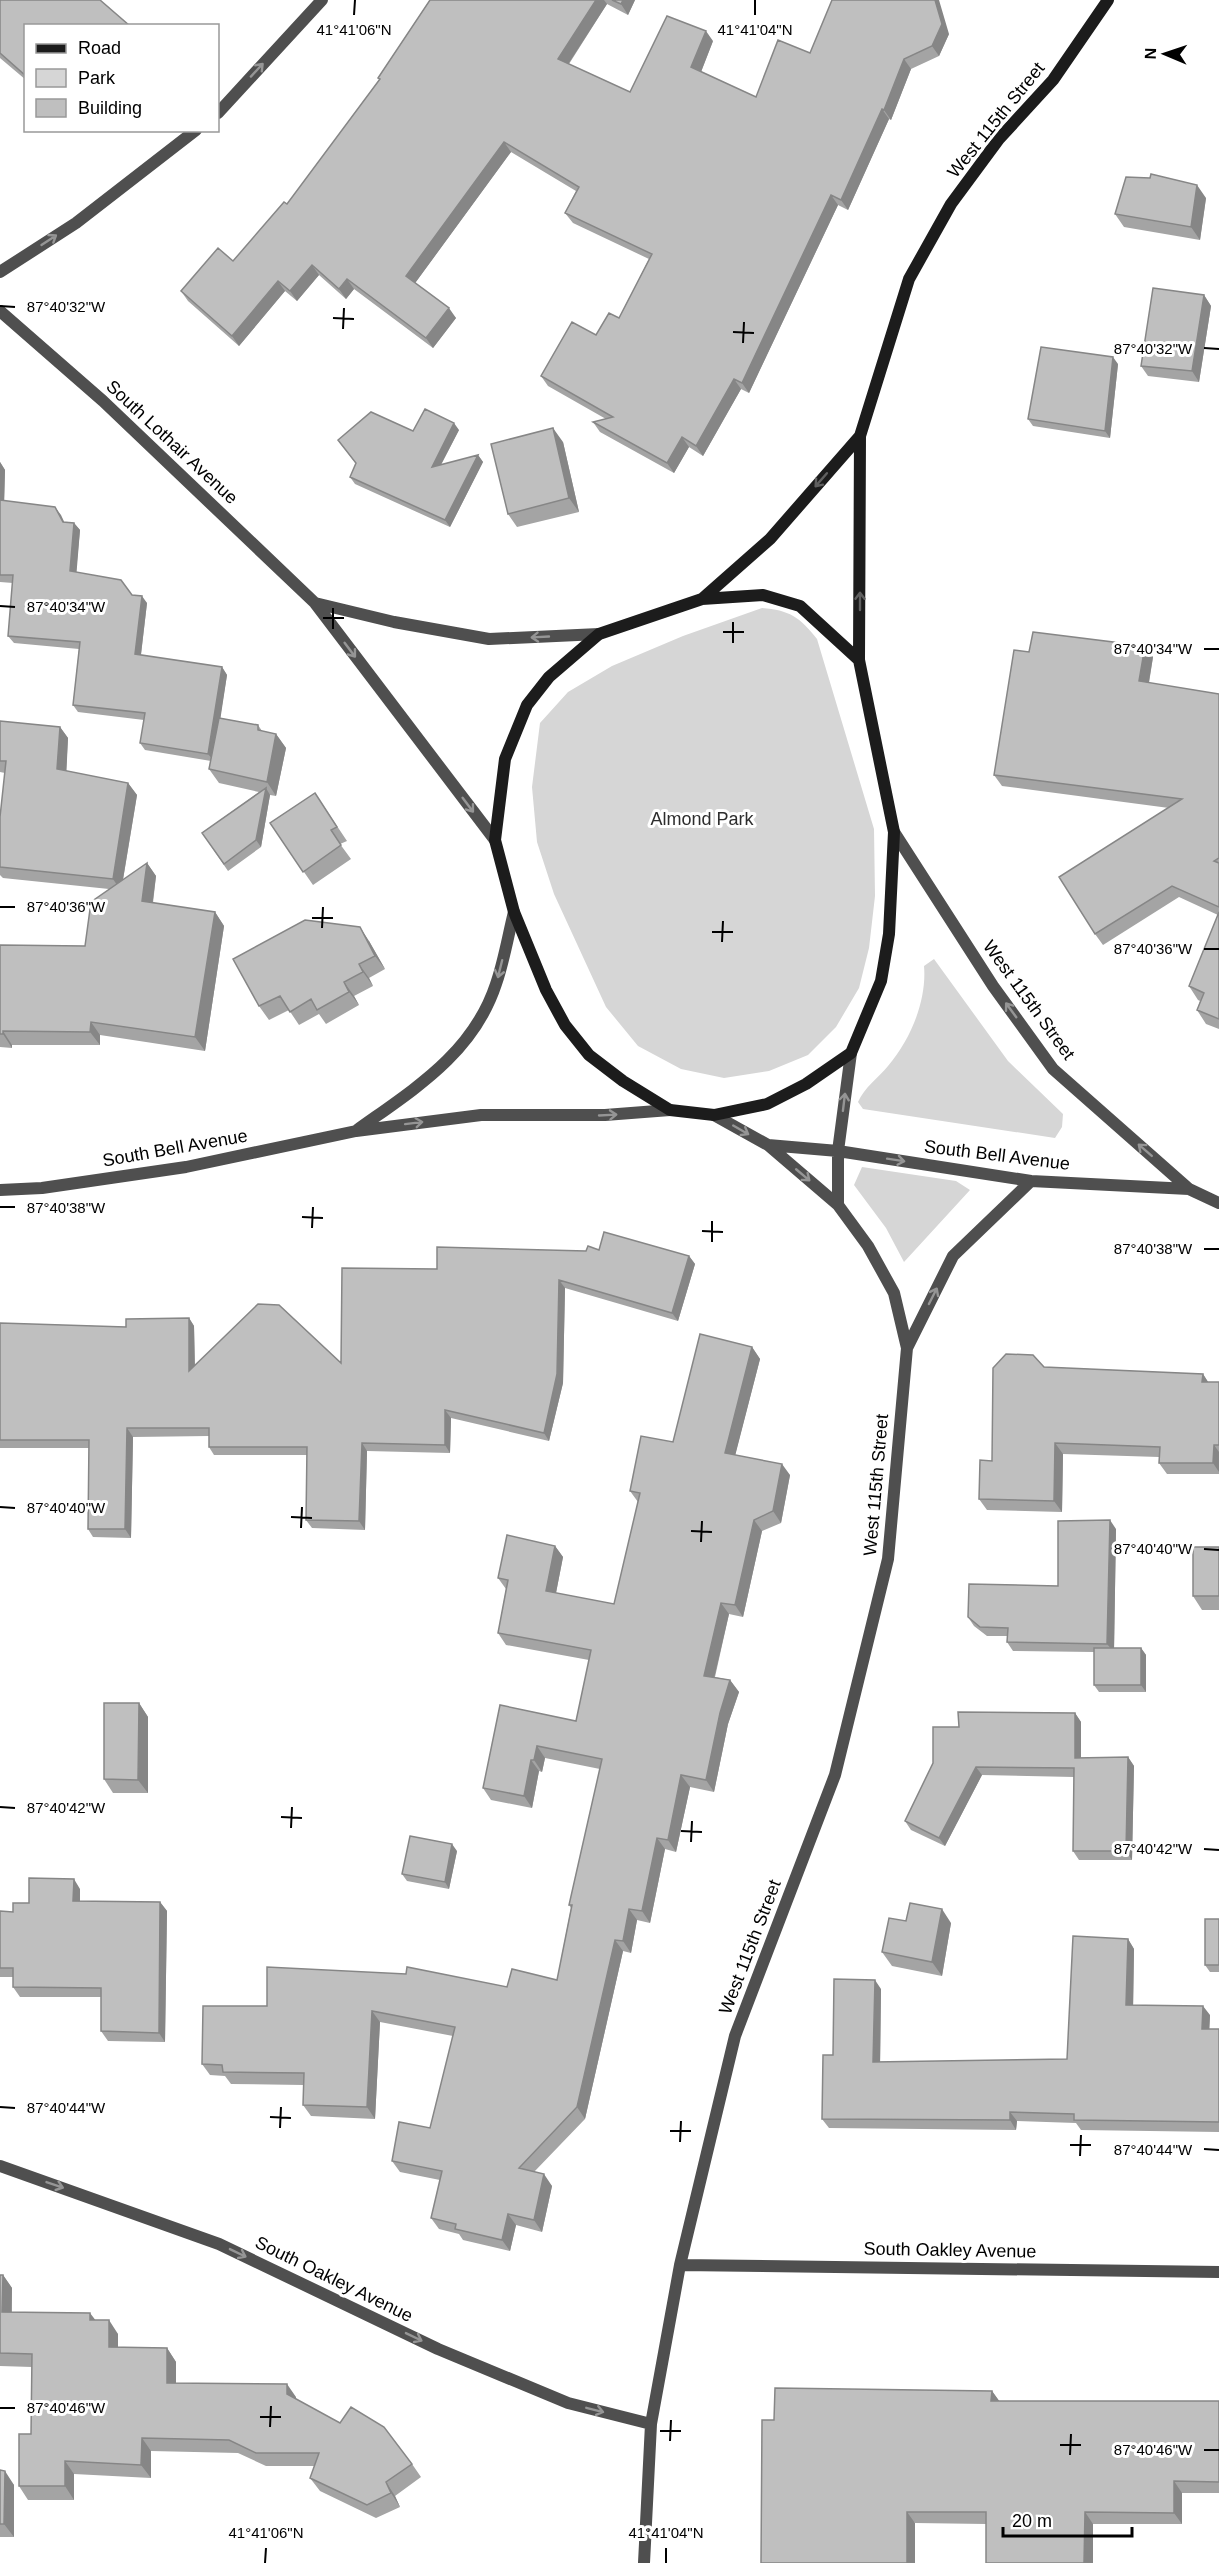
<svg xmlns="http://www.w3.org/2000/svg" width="1219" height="2563" font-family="Arial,sans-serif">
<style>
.green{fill:#d6d6d6}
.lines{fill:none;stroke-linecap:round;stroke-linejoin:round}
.street{stroke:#4f4f4f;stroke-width:12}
.secondary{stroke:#1c1c1c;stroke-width:12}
.wall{fill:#a4a4a4}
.shaded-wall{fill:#868686}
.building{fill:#bfbfbf;stroke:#868686;stroke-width:1.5}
.oneway{stroke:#959595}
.oneway2{stroke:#606060}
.ticks{fill:none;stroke:#000;stroke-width:2}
.labels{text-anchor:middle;stroke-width:6;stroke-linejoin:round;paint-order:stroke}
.street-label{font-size:18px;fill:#000;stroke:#fff}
.park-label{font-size:18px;fill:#2d2d2d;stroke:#fff}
.ticks-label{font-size:15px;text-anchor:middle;fill:#000;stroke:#fff;stroke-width:6;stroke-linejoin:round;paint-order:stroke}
</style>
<rect width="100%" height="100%" fill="#fff"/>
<path class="green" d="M762,608C789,610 800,617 817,639L874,829L875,896L869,948L859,988L836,1027L808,1055L769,1071L724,1078L681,1069L638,1046L606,1007L554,894L537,842L532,787L540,723L568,692L612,666L683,636Z
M934,959L1008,1061L1063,1114L1062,1127L1055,1138L863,1109L858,1102C864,1088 878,1078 888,1066C911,1039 927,1000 924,966Z
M862,1167L956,1181L970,1190L904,1262L886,1228L854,1185Z"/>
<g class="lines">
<path class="street" d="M218,113L322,0
M0,272L76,223L196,130
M0,311L103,401L315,603L495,840
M315,603L394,622L489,639L599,634
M894,832L993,986L1053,1069L1189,1189
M357,1130C414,1089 473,1054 496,984C504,961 508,936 514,912
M768,1145L838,1151L1031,1181L1189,1189L1219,1203
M0,1190L42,1188L186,1167L356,1131L481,1115H605L670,1110
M838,1205V1151L851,1053
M907,1348L953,1256L1031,1181
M0,2166L219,2244L438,2349L568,2403L651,2424
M680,2265L1219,2272
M644,2563L651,2424L680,2265L735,2036L835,1775L888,1559L907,1348L894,1293L868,1246L838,1205L768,1145L714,1115"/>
<path class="secondary" d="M763,595L800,606L859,660L894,832L889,934L881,981L851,1053L806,1084L767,1104L714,1115L670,1110L623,1081L589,1055L565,1025L546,990L514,912L495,840L505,759L527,705L549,677L599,634L702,599Z
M702,599L770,539L860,436
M859,660L860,436L909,279L951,204L999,139L1053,80L1108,0"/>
</g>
<path class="wall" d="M0,0L26,26V80L0,58Z
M430,0H635L628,15L607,4L569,64L630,92L713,41L701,72L756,97L810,53L949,34L939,56L911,69L891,120L889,119L848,210L838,205L749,393L741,389L703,456L689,447L674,473L600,432L593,422L606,419L548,386L541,376L619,318L649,259L573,223L565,213L576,191L511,152L415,283L456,318L433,348L354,289L346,299L319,275L297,301L285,291L239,346L188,301L181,291L233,261L287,204L379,80L378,78Z
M1206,198L1200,240L1124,227L1115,214Z
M1204,295L1211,306L1199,382L1148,376L1141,366Z
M1118,364L1110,438L1033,426L1028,419Z
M459,430L441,465L478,455L483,462L450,527L355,484L350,477L356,464L338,440L413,431Z
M563,442L579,512L517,527L508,514Z
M0,462L5,470L4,501L55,507L64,523H74L80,530L76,572L132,595L147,603L141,655L222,667L227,675L220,718L258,725L262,731L276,734L286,748L276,796L270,795L261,847L228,871L202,833L259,792L219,783L209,769L211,761L145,750L140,743L144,720L78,712L73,705L79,649L14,643L8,636L13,583L0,582Z
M1029,652L1153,657L1149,683L1219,694V1029L1206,1024L1197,1010L1200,1001L1198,1000L1189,986L1218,915L1179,897L1103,945L1095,934L1169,808L1002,786L994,775Z
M0,721L60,727L68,738L66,771L128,783L137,795L123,880L147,863L156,876L153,903L215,912L224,926L205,1051L100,1035V1045H12V1048L0,1047V945L85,946L109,889L3,878L0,875V817L5,773L0,772Z
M315,793L347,841L340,844L351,859L313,885L270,823Z
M369,941L385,969L369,978L373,986L354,996L359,1005L326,1024L319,1014L299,1025L289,1010L269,1020L259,1006Z
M599,1250L689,1256L695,1264L678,1321L565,1288L563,1383L549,1441L451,1418L450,1453L367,1451L365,1530L312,1528L306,1520L307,1455H214L209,1447V1436L133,1437L131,1538L93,1537L88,1529L89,1448H0V1323L126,1327L189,1318L194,1326L195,1365L341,1363L437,1269Z
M752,1347L760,1359L735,1455L790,1475L781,1523L762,1531L743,1617L729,1614L715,1677L730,1680L739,1692L728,1724L714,1792L690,1787L676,1852L665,1849L650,1923L637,1920L631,1953L623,1951L585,2119L534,2172L552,2186L542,2232L516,2225L510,2251L463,2240L459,2234L439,2229L431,2218L440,2180L400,2172L392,2161L430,2128L453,2036L380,2022L375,2119L311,2116L303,2105L304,2085L231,2084L225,2076L210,2075L202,2064L267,2006L507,1987L557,1980L571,1908L569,1905L600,1769L545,1758L542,1772L539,1771L532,1808L491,1800L483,1788L500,1705L576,1721L589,1660L506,1645L498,1633L506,1589L498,1578L555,1546L563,1557L556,1593L614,1604L638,1502L630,1491L673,1442Z
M1044,1367L1203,1374L1208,1382H1219V1474H1167L1159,1463V1457L1063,1454L1062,1512L987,1510L979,1499L992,1461Z
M1116,1529L1114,1648H1141L1146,1655V1692H1099L1094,1685V1652L1013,1651L1007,1642V1636H987L974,1626L968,1617L1058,1586Z
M1219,1547V1610H1202L1193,1596Z
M139,1703L148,1717V1793H113L104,1779Z
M1075,1713L1081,1722V1758L1128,1757L1134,1766L1132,1860H1079L1073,1851L1074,1777L982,1775L945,1846L911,1830L905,1821L959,1727Z
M457,1851L449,1889L407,1881L402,1874Z
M80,1889V1901L160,1902L167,1911L165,2042L108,2041L101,2031V1997H20L13,1987V1977H0V1911L13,1912L29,1903Z
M1219,1919V1972H1210L1205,1965Z
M906,1921L951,1923L942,1976L892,1966L882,1952Z
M1128,1939L1134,1949L1133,2005L1210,2015L1209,2029H1219V2132L1081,2130L1076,2123L1017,2121L1016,2130L829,2128L822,2119L833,2055L881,1989L880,2062L1067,2059Z
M0,2275H3L12,2288V2312L95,2320L118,2334V2347L167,2348L176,2362V2383L296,2397V2399L412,2464L421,2477L395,2496L400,2507L376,2518L320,2491L310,2478L315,2466H266L238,2453L151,2451V2478L74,2474V2500H28L19,2486L31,2434L32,2367L0,2366Z
M992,2391L999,2401H1219V2493H1182V2524H1093V2563H986V2524L915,2523L774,2420Z
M0,2470L14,2485V2537H0Z"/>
<path class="shaded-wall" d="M596,0H604L607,4L565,69L558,59Z
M623,0H635L628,15L621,4Z
M935,0H939L949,34L939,56L932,46Z
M706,31L713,41L699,77L691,67Z
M904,59L911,69L891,120L884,110Z
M882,109L889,119L848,210L841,200Z
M504,142L511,152L413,286L406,276Z
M1197,185L1206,198L1200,240L1191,227Z
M831,195L838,205L749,393L742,383Z
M312,265L319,275L297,301L290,291Z
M347,279L354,289L346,299L339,289Z
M278,281L285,291L239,346L232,336Z
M1204,295L1211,306L1199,382L1192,371Z
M449,308L456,318L433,348L426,338Z
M1113,357L1118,364L1110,438L1105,431Z
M734,379L741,389L703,456L696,446Z
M454,423L459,430L436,474L432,467Z
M553,428L563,442L579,512L569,498Z
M682,437L689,447L674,473L667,463Z
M478,455L483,462L450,527L445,520Z
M0,462L5,470L4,508L0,502Z
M55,507L61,515L68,530L63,522Z
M74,523L80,530L76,579L70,571Z
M142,596L147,603L140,662L135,654Z
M1145,646L1153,657L1147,693L1139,681Z
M222,667L227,675L214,761L208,754Z
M60,727L68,738L66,781L57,769Z
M276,734L286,748L276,796L267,782Z
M128,783L137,795L121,891L113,879Z
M266,788L270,795L261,847L256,840Z
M147,863L156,876L151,915L142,901Z
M215,912L224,926L205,1051L195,1037Z
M360,927L369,941L385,969L375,956Z
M359,964L369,978L373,986L363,972Z
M344,982L354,996L359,1005L349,992Z
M91,1022L100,1035V1045L90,1032Z
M3,1031L12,1045V1048L3,1034Z
M689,1256L695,1264L678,1321L672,1313Z
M559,1280L565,1288L563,1383L549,1441L544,1433Z
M189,1318L194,1326L195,1379L189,1371Z
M752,1347L760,1359L733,1464L725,1453Z
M1203,1374L1210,1385L1202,1382Z
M445,1410L451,1418L450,1453L445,1445Z
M127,1428L133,1437L131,1538L125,1529Z
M362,1443L367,1451L365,1530L359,1521Z
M1055,1443L1063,1454L1062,1512L1054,1501Z
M1214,1445L1219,1452V1472L1213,1463Z
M782,1464L790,1475L781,1523L773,1511Z
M754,1520L762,1531L743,1617L735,1605Z
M1110,1520L1116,1529L1114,1652L1107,1644Z
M555,1546L563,1557L554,1603L546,1591Z
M721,1603L729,1614L712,1687L704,1676Z
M1141,1648L1146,1655V1692L1141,1685Z
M730,1680L739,1692L728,1724L714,1792L706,1780L720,1713Z
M139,1703L148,1717V1793L138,1780Z
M1075,1713L1081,1722V1766L1075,1758Z
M537,1746L545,1758L542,1772L534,1760Z
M1128,1757L1134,1766L1132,1860L1126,1851Z
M531,1760L539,1771L532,1808L524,1796Z
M976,1767L982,1775L945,1846L939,1838Z
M681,1775L690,1787L676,1852L668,1840Z
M657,1838L665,1849L650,1923L642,1911Z
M452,1844L457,1851L449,1889L445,1882Z
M74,1879L80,1889V1911L73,1901Z
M160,1902L167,1911L165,2042L159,2033Z
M629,1909L637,1920L631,1953L623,1941Z
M942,1909L951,1923L942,1976L932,1962Z
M1128,1939L1134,1949L1133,2014L1126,2005Z
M615,1940L623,1951L585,2119L577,2107Z
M875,1980L881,1989L880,2072L873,2062Z
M1203,2006L1210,2015L1209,2039L1202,2029Z
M372,2011L380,2022L375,2119L367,2107Z
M1010,2112L1017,2121L1016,2130L1010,2120Z
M544,2174L552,2186L542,2232L534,2220Z
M508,2214L516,2225L510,2251L502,2240Z
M3,2275L12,2288L11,2325L2,2312Z
M90,2313L100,2326L90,2320Z
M109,2320L118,2334V2360L109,2347Z
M167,2348L176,2362V2396L167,2383Z
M287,2384L296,2397V2407L287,2394Z
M992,2391L1000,2402L991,2401Z
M142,2438L151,2451V2478L141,2465Z
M65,2461L74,2474V2500L65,2486Z
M5,2471L14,2485V2537L4,2524Z
M1174,2481L1182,2493V2524L1174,2513Z
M386,2482L395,2496L400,2507L391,2493Z
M907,2512L915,2523V2563H907Z
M1085,2512L1093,2524V2563H1084Z"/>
<path class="building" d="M0,0H100L130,26H26V76L0,53Z
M430,0H596L558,59L630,92L667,16L706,31L691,67L756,97L778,40L810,53L832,0H935L942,24L932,46L904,59L884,110L882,109L841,200L831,195L742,383L734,379L696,446L682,437L667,463L593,422L613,417L541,376L572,322L596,335L609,313L619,318L652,254L565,213L579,187L504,142L406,276L449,308L426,338L347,279L339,289L312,265L290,291L278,281L232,336L181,291L218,248L233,261L284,202L287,204L380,79L378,78Z
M612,0H623L621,4Z
M1151,174L1197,185L1191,227L1115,214L1126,177L1150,178Z
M1153,288L1204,295L1192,371L1141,366Z
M1041,347L1113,357L1105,431L1028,419Z
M425,409L454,423L432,467L478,455L445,520L350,477L356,463L338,440L371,412L413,431Z
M553,428L569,498L508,514L491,444Z
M0,500L55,507L63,522L74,523L70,571L121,580L132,595L142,596L135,654L222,667L208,754L140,743L145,713L73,705L80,642L8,636L13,575H0Z
M1033,632L1145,646L1139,681L1219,694V858L1214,861L1219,863V907L1172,886L1095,934L1059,877L1182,799L994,775L1014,650L1029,652Z
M219,718L258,725V730L276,734L267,782L209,769Z
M0,721L60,727L57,769L128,783L113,879L0,867V817L6,761H0Z
M266,788L256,840L224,864L202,833Z
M315,793L337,827L331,830L341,845L303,872L270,823Z
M147,863L142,901L215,912L195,1037L91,1022L90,1032L3,1031V1034H0V945L85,946L91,902Z
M1219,912V1019L1197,1010L1204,993L1189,986Z
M305,920L360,927L375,956L359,964L363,972L344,982L349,992L317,1010L311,999L290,1012L280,996L259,1006L233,959Z
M604,1232L689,1256L672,1313L559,1280L557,1374L544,1433L445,1410V1445L362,1443L359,1521L306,1520L307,1447H209V1428H127L125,1529H88L89,1440H0V1323L126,1327V1319L189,1318V1371L258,1304L279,1305L341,1363L342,1268L437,1269V1247L586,1251L588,1246L599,1250Z
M700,1334L752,1347L725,1453L782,1464L773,1511L754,1520L735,1605L721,1603L704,1676L730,1680L720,1713L706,1780L681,1775L668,1840L657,1838L642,1911L629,1909L623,1941L615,1940L577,2107L519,2168L544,2174L534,2220L508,2214L502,2240L455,2229L456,2224L431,2218L442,2171L392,2161L399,2122L430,2128L455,2027L372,2011L367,2107L303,2105L304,2073L223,2072L222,2065L202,2064L203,2006H267V1967L406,1974L407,1967L507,1987L512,1969L557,1980L572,1905H569L602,1759L537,1746L534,1760H531L524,1796L483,1788L500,1705L576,1721L591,1650L498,1633L508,1580L498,1578L507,1535L555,1546L546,1591L614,1604L640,1493L630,1491L641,1436L673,1442Z
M1006,1354L1033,1355L1044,1367L1203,1374L1202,1382H1219V1445H1214L1213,1463H1159L1160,1447L1055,1443L1054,1501L979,1499L980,1460L992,1461L993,1368Z
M1110,1520L1107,1644L1007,1642L1008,1628L980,1627L968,1617L969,1584L1058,1586V1521Z
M1193,1547H1219V1596H1193Z
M1094,1648H1141V1685H1094Z
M104,1703H139L138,1780L104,1779Z
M958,1712L1075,1713V1758L1128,1757L1126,1851H1073L1074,1768L976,1767L939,1838L905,1821L933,1763V1727H959Z
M410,1836L452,1844L445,1882L402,1874Z
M29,1878L74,1879L73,1901L160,1902L159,2033L101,2031V1988L13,1987V1968H0V1911L13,1912V1903H29Z
M910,1903L942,1909L932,1962L882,1952L889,1918L906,1921Z
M1205,1919H1219V1965H1205Z
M1073,1936L1128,1939L1126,2005L1203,2006L1202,2029H1219V2122L1074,2120V2114L1010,2112V2120L822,2119L823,2055H833L834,1979L875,1980L873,2062L1067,2059Z
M0,2275H3L2,2312L90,2313V2320H109V2347L167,2348V2383L287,2384V2394L340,2423L351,2407L384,2427L412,2464L386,2482L391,2493L367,2505L310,2478L319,2453H256L229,2440L142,2438L141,2465L65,2461V2486H19V2434H31L32,2354L0,2353Z
M775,2388L992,2391L991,2401H1219V2482L1174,2481V2513L1085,2512L1084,2563H986V2512H907V2563H761L762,2420H774Z
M0,2470L5,2471L4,2524H0Z"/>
<defs><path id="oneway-shaft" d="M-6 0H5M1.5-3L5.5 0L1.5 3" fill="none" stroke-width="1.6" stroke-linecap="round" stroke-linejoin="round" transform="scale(1.5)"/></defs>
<g class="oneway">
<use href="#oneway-shaft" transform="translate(257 70) rotate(-47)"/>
<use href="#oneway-shaft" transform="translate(49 240) rotate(-33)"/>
<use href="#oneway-shaft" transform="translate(540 637) rotate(177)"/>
<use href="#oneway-shaft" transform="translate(350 650) rotate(53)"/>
<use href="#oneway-shaft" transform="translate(468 805) rotate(53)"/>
<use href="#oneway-shaft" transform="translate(500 969) rotate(104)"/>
<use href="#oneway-shaft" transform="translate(1011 1010) rotate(-126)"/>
<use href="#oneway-shaft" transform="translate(844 1102) rotate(-83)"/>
<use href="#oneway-shaft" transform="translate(608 1115) rotate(-3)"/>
<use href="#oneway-shaft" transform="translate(414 1123) rotate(-7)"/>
<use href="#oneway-shaft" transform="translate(741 1130) rotate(30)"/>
<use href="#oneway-shaft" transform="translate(1145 1150) rotate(-139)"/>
<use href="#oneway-shaft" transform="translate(896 1160) rotate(9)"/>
<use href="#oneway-shaft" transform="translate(803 1175) rotate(40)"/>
<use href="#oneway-shaft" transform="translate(933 1296) rotate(-63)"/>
<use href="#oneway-shaft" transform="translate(55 2185) rotate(19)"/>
<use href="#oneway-shaft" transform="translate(238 2253) rotate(26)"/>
<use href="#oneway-shaft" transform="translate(414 2337) rotate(26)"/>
<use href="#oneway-shaft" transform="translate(595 2410) rotate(14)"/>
</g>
<g class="oneway2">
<use href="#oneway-shaft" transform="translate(821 480) rotate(131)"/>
<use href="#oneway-shaft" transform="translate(860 601) rotate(-90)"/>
</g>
<path class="ticks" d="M354,15L355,0M755,15V0M0,306L15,307M333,318L354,319M343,329L344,308M733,332L754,333M743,343L744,322M1204,348L1219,349M0,606L15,607M323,618H344M333,629V608M723,632H744M733,643V622M1204,649H1219M0,907H15M312,918H333M322,928L323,907M712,932H733M722,942L723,921M1204,949H1219M0,1207H15M302,1217L323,1218M312,1228L313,1207M702,1231L723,1232M712,1242V1221M1204,1249H1219M0,1507L15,1508M291,1517L312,1518M301,1528L302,1507M691,1531L712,1532M701,1542L702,1521M1204,1549L1219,1550M0,1807L15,1808M281,1817L302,1818M291,1828L292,1807M681,1831L702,1832M691,1842L692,1821M1204,1849L1219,1850M0,2107L15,2108M270,2117L291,2118M280,2128L281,2107M670,2131H691M680,2142L681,2121M1070,2145H1091M1204,2149L1219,2150M1080,2156L1081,2135M0,2408H15M260,2417H281M270,2427L271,2406M660,2431H681M670,2441L671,2420M1060,2445H1081M1204,2450H1219M1070,2455L1071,2434M265,2563L266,2548M666,2563V2548"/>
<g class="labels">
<g class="street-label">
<text transform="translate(996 120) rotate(-51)" y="6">West 115th Street</text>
<text transform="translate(172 442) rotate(43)" y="6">South Lothair Avenue</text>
<text transform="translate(1029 1000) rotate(54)" y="6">West 115th Street</text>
<text transform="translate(175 1148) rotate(-10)" y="6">South Bell Avenue</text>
<text transform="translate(997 1155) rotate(7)" y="6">South Bell Avenue</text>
<text transform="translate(876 1485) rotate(-85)" y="6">West 115th Street</text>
<text transform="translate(750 1947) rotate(-69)" y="6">West 115th Street</text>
<text transform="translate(950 2250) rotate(1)" y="6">South Oakley Avenue</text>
<text transform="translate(334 2279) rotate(26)" y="6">South Oakley Avenue</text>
</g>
<g class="park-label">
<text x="702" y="825">Almond Park</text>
</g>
</g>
<g class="ticks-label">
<text x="354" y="35">41°41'06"N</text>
<text x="755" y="35">41°41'04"N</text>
<text x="66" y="312">87°40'32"W</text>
<text x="1153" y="354">87°40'32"W</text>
<text x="66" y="612">87°40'34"W</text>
<text x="1153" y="654">87°40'34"W</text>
<text x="66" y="912">87°40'36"W</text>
<text x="1153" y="954">87°40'36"W</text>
<text x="66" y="1213">87°40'38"W</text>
<text x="1153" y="1254">87°40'38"W</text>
<text x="66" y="1513">87°40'40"W</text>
<text x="1153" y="1554">87°40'40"W</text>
<text x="66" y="1813">87°40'42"W</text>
<text x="1153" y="1854">87°40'42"W</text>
<text x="66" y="2113">87°40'44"W</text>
<text x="1153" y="2155">87°40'44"W</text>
<text x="66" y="2413">87°40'46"W</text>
<text x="1153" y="2455">87°40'46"W</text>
<text x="266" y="2538">41°41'06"N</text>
<text x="666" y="2538">41°41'04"N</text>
</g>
<rect x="24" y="24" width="195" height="108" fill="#ffffff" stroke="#999999" stroke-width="1.5"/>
<rect x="36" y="44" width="30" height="9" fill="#1c1c1c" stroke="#999999" stroke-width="1.5"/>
<text x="78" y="54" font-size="18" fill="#000000">Road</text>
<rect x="36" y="69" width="30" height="18" fill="#d6d6d6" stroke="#999999" stroke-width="1.5"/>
<text x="78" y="84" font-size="18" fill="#000000">Park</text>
<rect x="36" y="99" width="30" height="18" fill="#bfbfbf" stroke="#999999" stroke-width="1.5"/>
<text x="78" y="114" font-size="18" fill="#000000">Building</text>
<g transform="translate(1165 54) rotate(272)" stroke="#ffffff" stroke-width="4.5" paint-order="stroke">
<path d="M0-4.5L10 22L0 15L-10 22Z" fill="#000000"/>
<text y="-9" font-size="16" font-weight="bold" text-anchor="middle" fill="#000000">N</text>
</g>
<path d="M1003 2527v9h129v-9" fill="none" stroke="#000000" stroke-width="3"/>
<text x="1012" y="2527" font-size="18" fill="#000000" stroke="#ffffff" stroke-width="4.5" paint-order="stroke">20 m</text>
</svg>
